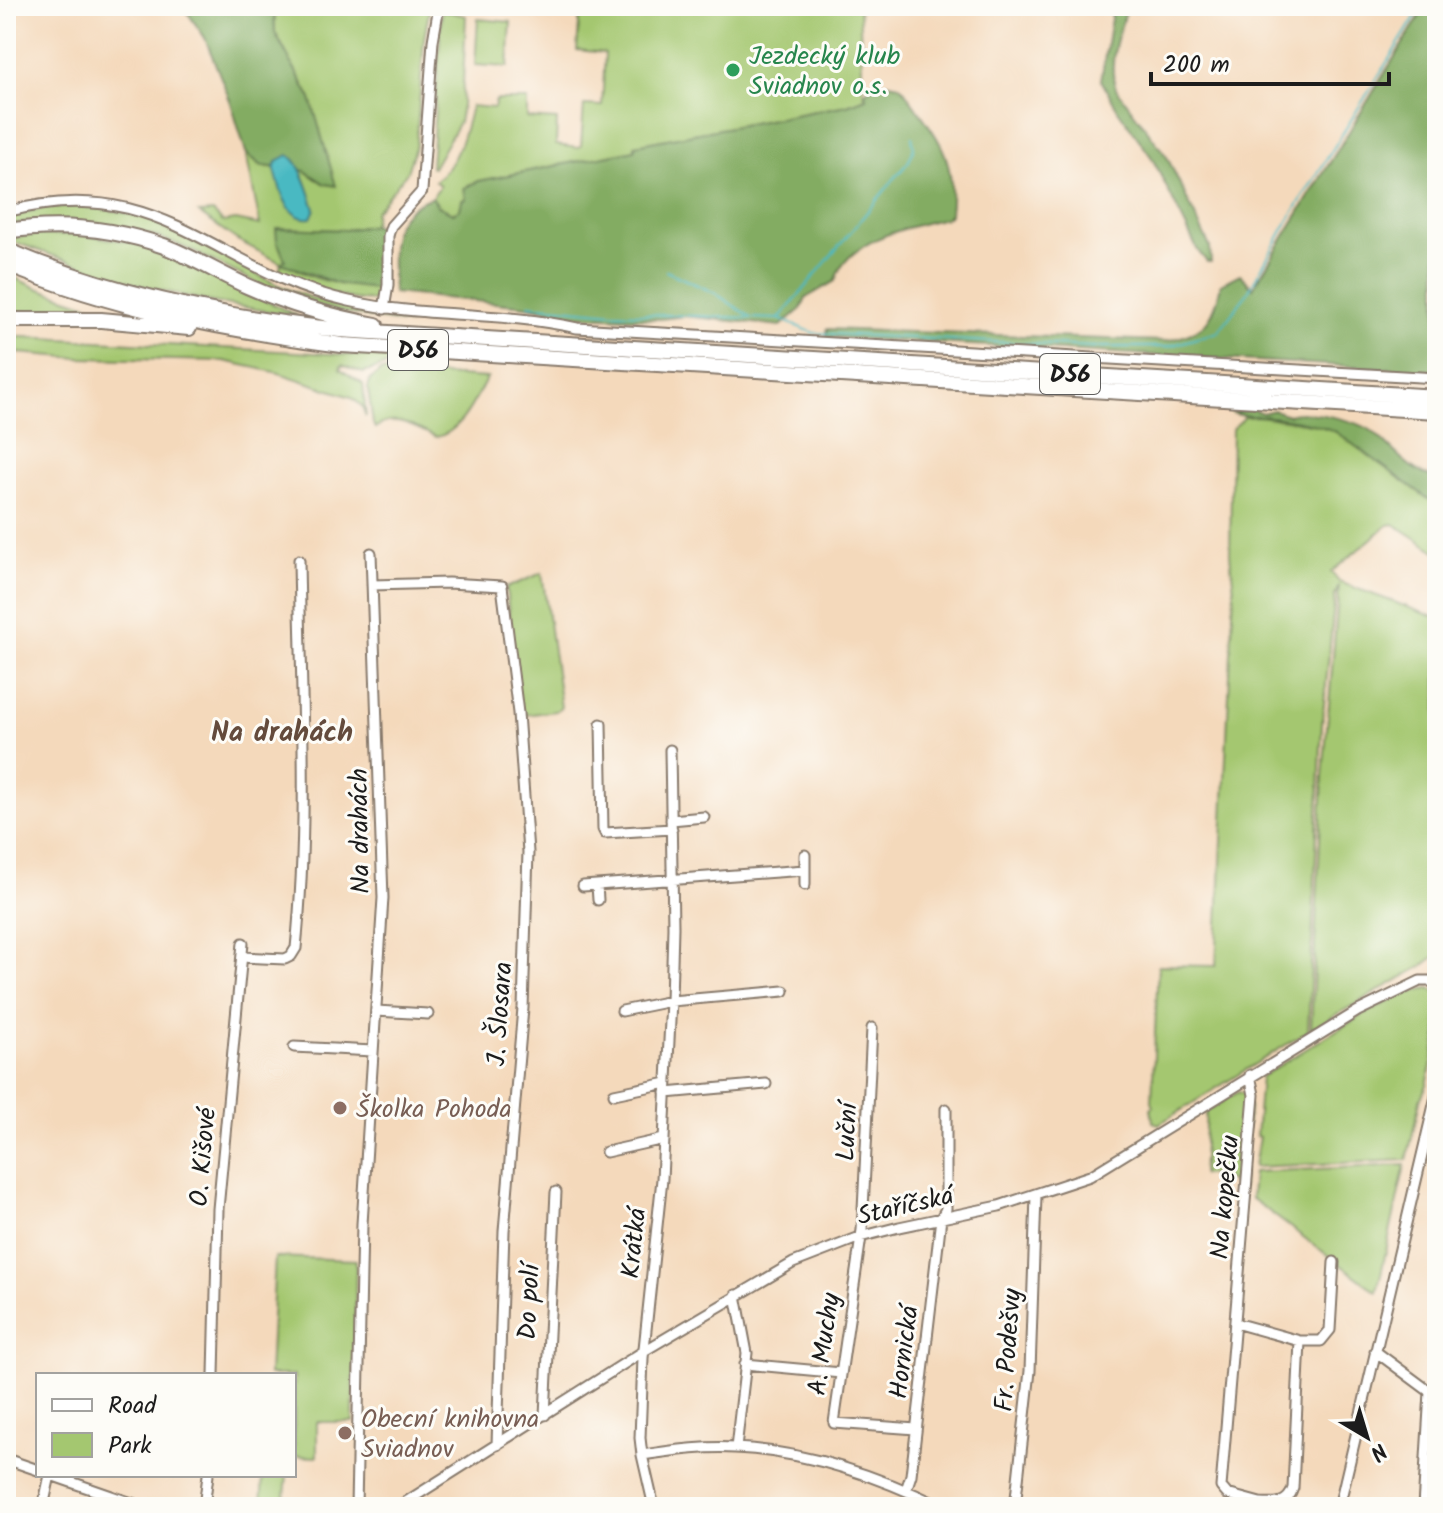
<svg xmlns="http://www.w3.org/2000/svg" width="1443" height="1513" font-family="Kalam,sans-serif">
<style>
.green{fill:#a4c770;stroke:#607246;stroke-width:2}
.forest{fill:#83ac62;stroke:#50643f;stroke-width:2}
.water{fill:#4ab9c2;stroke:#336a6f;stroke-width:2}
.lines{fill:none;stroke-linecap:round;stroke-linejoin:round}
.stream{stroke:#4ab9c2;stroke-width:2}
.minor-casing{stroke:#887a6c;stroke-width:13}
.highway-casing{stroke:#887a6c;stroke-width:18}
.minor{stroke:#fff;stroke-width:9}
.highway{stroke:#fff;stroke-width:14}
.leisure-dot{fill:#2e9e5b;stroke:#fdfcf7;stroke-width:3}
.education-dot{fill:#8d6e63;stroke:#fdfcf7;stroke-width:3}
.labels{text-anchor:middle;stroke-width:6;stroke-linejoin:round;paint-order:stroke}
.shield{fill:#fdfcf7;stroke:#605f5e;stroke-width:2}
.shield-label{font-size:24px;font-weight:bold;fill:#1c1c1c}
.leisure-label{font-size:26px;fill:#27864d;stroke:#fdfcf7;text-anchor:start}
.street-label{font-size:26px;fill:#1c1c1c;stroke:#fdfcf7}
.education-label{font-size:26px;fill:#785e54;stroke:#fdfcf7;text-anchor:start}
.neighbourhood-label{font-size:28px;font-weight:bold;fill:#644b3c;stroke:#fdfcf7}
</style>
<rect width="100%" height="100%" fill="#fdfcf7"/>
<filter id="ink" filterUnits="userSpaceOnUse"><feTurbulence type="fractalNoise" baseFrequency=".0125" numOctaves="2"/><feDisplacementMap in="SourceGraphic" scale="16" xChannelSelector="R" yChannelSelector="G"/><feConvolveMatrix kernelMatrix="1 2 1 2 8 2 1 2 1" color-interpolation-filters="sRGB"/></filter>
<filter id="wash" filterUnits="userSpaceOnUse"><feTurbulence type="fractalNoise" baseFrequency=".006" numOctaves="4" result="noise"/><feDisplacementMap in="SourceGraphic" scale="32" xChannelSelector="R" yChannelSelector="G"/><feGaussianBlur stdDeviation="1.8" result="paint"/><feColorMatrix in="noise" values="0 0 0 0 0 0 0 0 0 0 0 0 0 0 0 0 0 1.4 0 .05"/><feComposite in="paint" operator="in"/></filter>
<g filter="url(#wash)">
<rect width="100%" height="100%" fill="#f4d9bb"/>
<path class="green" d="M274,6H430L424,39L416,144L407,172L375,212L373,225L346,230L276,228C277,239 279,249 285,258C298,280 355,288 379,289L377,300C348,304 306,284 279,273L281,263L237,240L199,213L213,212L223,222L236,220L260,225L246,153L262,166L305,171L316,179L311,99L275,32Z
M524,6H859L863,89L866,98L847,105L635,145V150L479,181L468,185C466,212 450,224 432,197L440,186L435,181C457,164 465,132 471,106L494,108L496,100H527V118L557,120L556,145L578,148L581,146L584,105L602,106L605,53L577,50L580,10Z
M442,10L466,16L462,106L459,122L433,168L431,167Z
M478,19L511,22L508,67L475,65Z
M52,206C85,206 117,209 149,219C187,230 223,256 258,275C304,300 359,314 411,317L409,324C363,317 317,309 273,290C240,276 208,257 174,243C120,221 63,217 6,225V217Z
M78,234L132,242L171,255L298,316L206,301L131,283L6,239L30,235Z
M6,274L37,288L100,309V311L6,313Z
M6,336L424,359V365L390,364L363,373L342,365L340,369L363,384L366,417L362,406L351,397L279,373L224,361L79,358L6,352Z
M381,371L487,378C475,398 462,433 436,437C417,429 393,413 376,428L373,424L368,389L370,380Z
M1259,416L1324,426L1336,432L1437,505V552L1394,524L1388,525L1331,572L1339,582L1437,618V955L1421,967L1311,1029L1323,776L1339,585L1335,595L1322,724L1308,1031L1159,1124L1153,1122L1151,1108L1154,1106L1152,1101L1158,965L1216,966L1234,591L1230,554L1232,429L1245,417Z
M542,573L561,707L556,711L525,715L520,712L506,588Z
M1430,988L1437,992V1040L1427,1085L1420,1100L1407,1160L1254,1167L1259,1137L1256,1136L1261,1077C1298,1055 1391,991 1430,988Z
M1238,1092L1244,1094L1249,1106L1242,1191L1221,1174L1202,1175L1206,1112Z
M1405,1165L1377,1292L1251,1198L1253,1172Z
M275,1257L356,1260L353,1422H317V1457L294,1456V1375H269Z
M263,1475H287L284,1507H261Z"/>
<path class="forest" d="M183,6H274L275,33L311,99L336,186L325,184L305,171L262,166L246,153L231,103L205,38Z
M1113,6H1128C1119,30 1107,63 1116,88L1167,157L1210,247L1211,262H1207L1198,251L1152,158L1118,110L1101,80Z
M1426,6H1437V371L827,337V329L1165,341C1204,333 1214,322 1221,284L1240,274L1253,288Z
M885,82L899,85L904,90C936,137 957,153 950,214L946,218C908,227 846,240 835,281L806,298L801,309L781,326L684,316L660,319L577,316L526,306L393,293C392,250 383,215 432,197L438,206L453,213L460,209L462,200L466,199L464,188L479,181L635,150V145L847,105L866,98L865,92L878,83Z
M373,225L379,228V289L338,284L281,263L285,260L277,241L276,228L346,230Z
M1250,408L1262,413L1274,410L1288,415C1306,408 1358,421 1372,431C1392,447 1410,474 1437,478V505L1336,432C1317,423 1280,417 1258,416C1248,416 1243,417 1233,413Z"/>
<path class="water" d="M288,155C301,160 311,196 315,209L311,218C286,222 279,186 274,166L279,160Z"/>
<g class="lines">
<path class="stream" d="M666,271L715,293L749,316
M529,305L613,313L779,319L814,333L1094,347H1166L1218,332L1246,295L1293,213L1422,6
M779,319L909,161L914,148L912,137"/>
</g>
</g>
<g filter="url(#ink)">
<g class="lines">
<g class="minor-casing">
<path id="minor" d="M6,212C160,170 216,272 349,301C424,318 502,311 577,328L1437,378
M384,309L388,285V236L391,226L422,191L433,41L439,6
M372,585L448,583L502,586L518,713L528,852L523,1008L504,1231L497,1445
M601,724L603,829L605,833L672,829
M671,820L704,817
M805,855V885
M597,885L598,900
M583,886L805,870
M242,957L285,959L291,956L296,948C309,819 301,690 299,560
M376,1011L428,1014
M622,1011L671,1001L784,991
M872,1028L862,1230L834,1423L916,1429
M294,1047L373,1051
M1250,1075L1254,1095L1221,1487L1227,1494L1260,1503L1259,1507
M666,1093L766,1084
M614,1094L667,1083
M606,1152L664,1139
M1235,1323L1300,1341H1321L1330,1330L1334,1262
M1375,1351L1437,1397
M745,1364L841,1373
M214,1375L218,1209L243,943
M545,1415L556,1192
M736,1448L747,1353L736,1295
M642,1455C672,1451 704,1446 735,1448C806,1451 878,1476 942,1507
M6,1459L38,1470
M51,1475L143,1507
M906,1490L911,1475L941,1218L946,1209V1109
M1260,1503C1275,1504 1288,1505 1293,1488L1300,1341
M43,1507L50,1475
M204,1507L208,1475
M356,1507L362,1224L383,898L371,553
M398,1507L644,1351L793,1263L860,1237L899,1227L999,1206L1090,1176L1358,1011L1420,981H1437
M654,1507L642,1455L640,1438L643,1358L662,1179L671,1001L673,927L670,750
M1015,1507L1030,1371L1036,1196
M1339,1507L1437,1092
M1423,1507L1430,1392"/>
</g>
<g class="highway-casing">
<path id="highway" d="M6,231C59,223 113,228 164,246C192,257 219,273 247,286C288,304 332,317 376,325
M6,250C113,295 225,318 340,330L1437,397
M6,264C114,309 227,330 342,345L1437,411
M6,320H101L189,328"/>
</g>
<use href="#minor" class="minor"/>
<use href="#highway" class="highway"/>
</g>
</g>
<circle class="leisure-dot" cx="733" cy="70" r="8"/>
<g class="education-dot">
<circle cx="340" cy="1108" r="8"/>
<circle cx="345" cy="1433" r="8"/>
</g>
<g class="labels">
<g class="shield">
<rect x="388" y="330" width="60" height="40" rx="6"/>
<rect x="1040" y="354" width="60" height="40" rx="6"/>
</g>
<g class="shield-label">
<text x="418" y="358">D56</text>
<text x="1070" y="382">D56</text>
</g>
<g class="leisure-label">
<text x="749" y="64">Jezdecký klub<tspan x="749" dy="30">Sviadnov o.s.</tspan></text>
</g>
<g class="street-label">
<text transform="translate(359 831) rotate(-91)" y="9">Na drahách</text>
<text transform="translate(499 1014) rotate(-86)" y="9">J. Šlosara</text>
<text transform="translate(846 1132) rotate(-87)" y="9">Luční</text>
<text transform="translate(202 1157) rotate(-85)" y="9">O. Kišové</text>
<text transform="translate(1224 1197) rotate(-85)" y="9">Na kopečku</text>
<text transform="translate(905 1205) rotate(-13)" y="9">Staříčská</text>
<text transform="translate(633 1243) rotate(-84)" y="9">Krátká</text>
<text transform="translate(528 1302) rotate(-87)" y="9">Do polí</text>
<text transform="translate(823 1344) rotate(-82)" y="9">A. Muchy</text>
<text transform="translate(1007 1350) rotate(-86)" y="9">Fr. Podešvy</text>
<text transform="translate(903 1352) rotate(-83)" y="9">Hornická</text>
</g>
<g class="education-label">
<text x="356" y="1117">Školka Pohoda</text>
<text x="361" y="1427">Obecní knihovna<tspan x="361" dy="30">Sviadnov</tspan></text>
</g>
<g class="neighbourhood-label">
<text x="282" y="741">Na drahách</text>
</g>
</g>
<rect width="1443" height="1513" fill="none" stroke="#fdfcf7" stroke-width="32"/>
<rect x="36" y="1373" width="260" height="104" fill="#fdfcf7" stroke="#a3a29f" stroke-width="2"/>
<rect x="52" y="1399" width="40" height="12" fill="#ffffff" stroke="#a3a29f" stroke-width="2"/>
<text x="108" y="1413" font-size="24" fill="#1c1c1c">Road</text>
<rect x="52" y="1433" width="40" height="24" fill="#a4c770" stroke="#a3a29f" stroke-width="2"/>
<text x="108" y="1453" font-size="24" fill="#1c1c1c">Park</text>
<g transform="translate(1367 1437) rotate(142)" stroke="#fdfcf7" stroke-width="6" paint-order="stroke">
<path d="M0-6L14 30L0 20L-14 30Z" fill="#1c1c1c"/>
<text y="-12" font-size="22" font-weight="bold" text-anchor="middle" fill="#1c1c1c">N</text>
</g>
<path d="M1151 72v12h238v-12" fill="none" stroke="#1c1c1c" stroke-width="4"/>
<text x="1163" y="72" font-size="24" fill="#1c1c1c" stroke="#fdfcf7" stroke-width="6" paint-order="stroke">200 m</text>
</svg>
